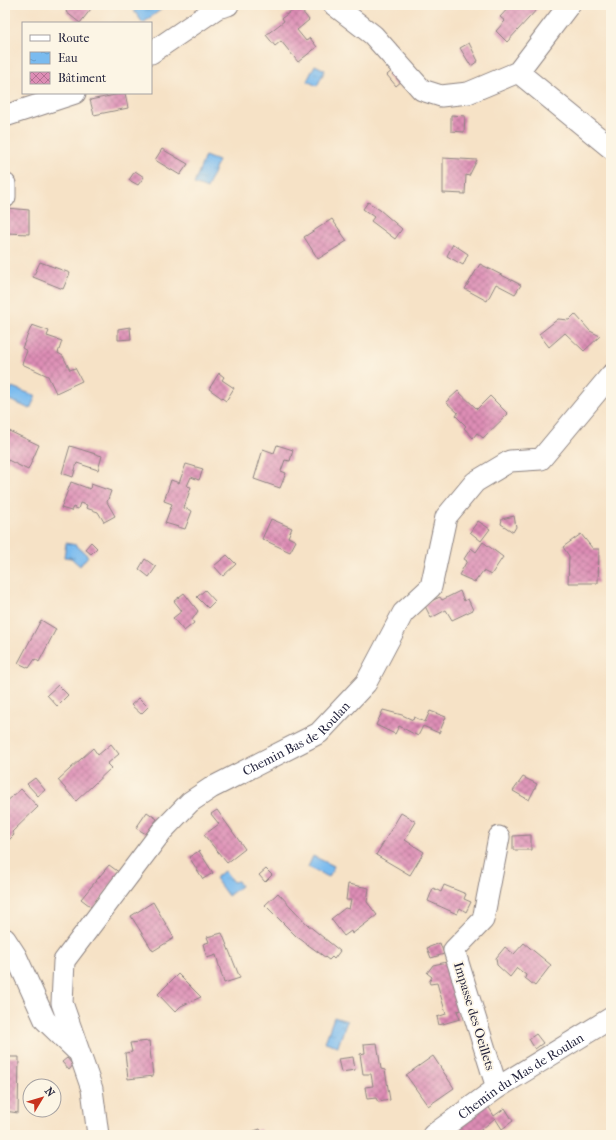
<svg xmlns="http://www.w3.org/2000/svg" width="616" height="1140" font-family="'IM FELL French Canon',serif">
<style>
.water{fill:url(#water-ripples);stroke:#4e6e95}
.building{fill:url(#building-cross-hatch)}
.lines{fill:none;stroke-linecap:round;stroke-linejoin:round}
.minor-casing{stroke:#8c8280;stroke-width:23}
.minor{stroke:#fff;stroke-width:21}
.labels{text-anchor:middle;stroke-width:3.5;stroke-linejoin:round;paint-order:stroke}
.street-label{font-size:13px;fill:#22223b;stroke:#fcf5e5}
</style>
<defs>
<pattern id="water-ripples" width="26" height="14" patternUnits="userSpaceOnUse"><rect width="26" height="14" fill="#7abbef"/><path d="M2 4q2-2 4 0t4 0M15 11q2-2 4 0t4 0" fill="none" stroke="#69a0ce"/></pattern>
<pattern id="building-cross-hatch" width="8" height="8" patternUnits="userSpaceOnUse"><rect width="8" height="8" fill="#dd8db5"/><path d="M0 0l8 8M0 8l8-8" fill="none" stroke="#b37394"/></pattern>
</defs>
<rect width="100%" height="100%" fill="#fcf5e5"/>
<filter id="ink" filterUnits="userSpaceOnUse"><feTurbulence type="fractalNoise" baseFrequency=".025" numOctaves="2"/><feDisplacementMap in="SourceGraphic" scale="8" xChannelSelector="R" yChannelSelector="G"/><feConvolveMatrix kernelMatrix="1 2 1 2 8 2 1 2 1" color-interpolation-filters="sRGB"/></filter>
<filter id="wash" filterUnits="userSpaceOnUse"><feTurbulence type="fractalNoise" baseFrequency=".012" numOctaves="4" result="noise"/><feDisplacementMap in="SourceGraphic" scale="16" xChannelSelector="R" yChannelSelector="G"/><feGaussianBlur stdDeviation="0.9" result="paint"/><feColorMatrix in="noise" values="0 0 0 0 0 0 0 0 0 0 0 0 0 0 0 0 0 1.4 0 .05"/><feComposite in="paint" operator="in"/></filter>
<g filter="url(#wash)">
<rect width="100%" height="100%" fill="#f6e2c6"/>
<path class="water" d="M143,5H161L163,8L143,23L134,11Z
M315,65L325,70L317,86L307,81Z
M205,156L218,161L207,189L194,184Z
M12,387L36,396L30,409L7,399Z
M66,543L76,545L88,556L80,566L71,558L64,557Z
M313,856L334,866L329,877L308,867Z
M224,871L233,882L238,881L241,886L228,896L215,878Z
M334,1017L347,1021L338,1046L325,1042Z"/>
<g id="blocks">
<path class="building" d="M65,5H94L80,23L66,12L68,8Z
M511,5H525L527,7L529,5H537L539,7L507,42L496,31L505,21L500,17Z
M298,6L309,20L297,30L306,41L310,38L317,47L298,62L281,41L275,46L266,35L284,21L282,18Z
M469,43L478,61L471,66L460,48Z
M394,69L403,80L396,86L387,75Z
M125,93L128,108L94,115L90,100Z
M451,115L465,116L464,132L451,131Z
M162,149L188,164L180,175L155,160Z
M443,158L477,160L469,176L466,175L465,194L443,193Z
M135,171L144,177L138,185L129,180Z
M368,202L380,210L402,229L395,239L371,221L374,217L363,209Z
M7,208L29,210V234L7,233Z
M332,219L347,241L318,259L304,237Z
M453,244L468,254L463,265L447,256Z
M40,262L70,273L63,289L33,277Z
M480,264L521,285L515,294L496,284L487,301L465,289Z
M575,314L590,331L600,336L584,351L565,333L549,347L539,334L558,319L569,320Z
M32,325L49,331L47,336L62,341L58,353L63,356L70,370L75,368L82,381L56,393L48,376L22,364L27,351L22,348Z
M130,327L131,339L118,340V329Z
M219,373L224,377L222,380L234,388L226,401L209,389Z
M458,391L477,409L490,396L508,414L483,438L477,433L473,438L464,428L466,426L456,416L458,413L446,402Z
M9,431L39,445L28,470L8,460L5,466V434L7,435Z
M277,445L293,450L290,461L285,460L281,471L286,473L280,488L254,479L263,449L274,453Z
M70,446L102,456L98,470L77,463L73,477L62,473Z
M186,464L203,469L199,480L191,477L187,486L191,487L184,508L192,511L185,529L165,523L172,504L164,501L171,480L179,483Z
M71,482L90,489L91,484L111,491L107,502L115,516L104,522L98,512L86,508L87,505L80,503L78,509L73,507L71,511L61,508Z
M514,516L516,527L513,532L501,524L502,519Z
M271,519L292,528L288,537L296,541L290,552L262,539Z
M478,521L490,529L481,541L470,532Z
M581,534L593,549H599L598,583H568L569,556L563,547Z
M91,542L97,548L91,554L85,549Z
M483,542L503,557L491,575L483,571L475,582L459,575L467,561L464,559L471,548L476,552Z
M227,555L236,564L223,576L214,566Z
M145,559L156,567L149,577L139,569Z
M205,590L215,601L208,608L197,597Z
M460,591L464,601L468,599L473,610L452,620L446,610L431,618L424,604L440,597L442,600Z
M184,593L198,611L192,620L194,623L184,631L173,618L182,611L174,601Z
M41,620L56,629L39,662L35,659L29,668L18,663Z
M58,685L68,695L57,706L47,695Z
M139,698L148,707L141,714L131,705Z
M383,710L402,715L413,720L414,717L425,722L430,711L446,717L439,733L423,726L418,736L399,726L395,734L376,725Z
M111,744L119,754L107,764L111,768L76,801L58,780L93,748L98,755Z
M523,777L537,784L529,800L513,791Z
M35,778L45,790L38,796L27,784Z
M21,789L38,807L12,832L14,835L5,844V803Z
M217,810L245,849L227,863L204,835L219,824L211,814Z
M147,812L157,819L146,834L136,828Z
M401,813L416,822L405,840L424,852L410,875L376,855Z
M531,835V850H513V836Z
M199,851L213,873L203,879L189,857Z
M109,865L120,873L94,909L81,899Z
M266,869L272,875L265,882L259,875Z
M348,884L369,888L367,902L377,915L352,934L351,931L344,936L331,919L345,908L349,909L351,900H346Z
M444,885L466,894L464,899L471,902L466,912L460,908L457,914L428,901L433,888L441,892Z
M278,893L308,925L340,951L334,959L332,957L329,960L296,936L265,905Z
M153,902L174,938L153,951L131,916Z
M222,933L240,978L224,983L216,955L207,958L203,944L209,942L207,937Z
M440,943L444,954L431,958L427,948Z
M524,943L551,965L535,986L525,978L526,975L517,968L510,977L497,965L496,958L505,947L514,954Z
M447,962L462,1010L457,1011L460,1019L439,1025L437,1017L446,1014L437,983L430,984L429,982L432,977L427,973L433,965Z
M178,974L201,997L181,1006L175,1012L158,994Z
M536,1034L543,1043L535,1049L529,1039Z
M149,1041L153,1076L128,1079L125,1053L132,1052L130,1043Z
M377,1043L381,1069L385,1070L390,1100L378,1102L376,1098L367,1099L365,1087L373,1086L371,1074H363L360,1054L365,1053L364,1044Z
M433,1056L454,1088L428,1106L406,1075Z
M5,1057H19L18,1113L5,1111Z
M353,1057L355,1070L341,1072L338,1059Z
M67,1058L73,1065L69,1070L62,1062Z
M487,1104L494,1116L505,1108L513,1121L502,1129L495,1118L475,1135H460L456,1129Z
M260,1129L262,1135H243Z"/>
</g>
</g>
<g filter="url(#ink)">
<use href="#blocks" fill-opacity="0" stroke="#8c8280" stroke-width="1"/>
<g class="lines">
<g class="minor-casing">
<g id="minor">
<path d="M334,5L373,35L422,90L441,96L468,93L518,72L569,5"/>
<path d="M151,53L217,8L228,5"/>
<path d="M518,72L611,148"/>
<path d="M5,116L75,93"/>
<path d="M5,184V197"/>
<path d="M5,939L16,956L45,1020L76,1050"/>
<path d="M497,1088L454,950L483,920L499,837"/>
<path id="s1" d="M98,1135L92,1089L62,1003L64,961L162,831L190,802L211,788L319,733L366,683L403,613L431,587L446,517L475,482L510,461L541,459L611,375"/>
<path id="s2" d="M433,1135L497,1088L611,1018"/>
</g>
</g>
<use href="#minor" class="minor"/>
</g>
</g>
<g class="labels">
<g class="street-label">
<text dy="5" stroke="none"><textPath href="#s1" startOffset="507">Chemin Bas de Roulan</textPath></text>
<text transform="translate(475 1016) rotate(73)" y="5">Impasse des Oeillets</text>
<text dy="5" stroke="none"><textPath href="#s2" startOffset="106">Chemin du Mas de Roulan</textPath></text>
</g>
</g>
<rect width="616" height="1140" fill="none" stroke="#fcf5e5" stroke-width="20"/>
<rect x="22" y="22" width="130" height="72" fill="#fcf5e5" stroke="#a5a1a1"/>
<rect x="30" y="35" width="20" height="6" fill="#ffffff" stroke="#a5a1a1"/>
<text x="58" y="42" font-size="12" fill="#22223b">Route</text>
<rect x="30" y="52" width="20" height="12" fill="url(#water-ripples)" stroke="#a5a1a1"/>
<text x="58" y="62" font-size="12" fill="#22223b">Eau</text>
<rect x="30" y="72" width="20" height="12" fill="url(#building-cross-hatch)" stroke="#a5a1a1"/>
<text x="58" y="82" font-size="12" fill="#22223b">Bâtiment</text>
<g transform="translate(42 1098) rotate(52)"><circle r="19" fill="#fcf5e5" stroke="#a5a1a1"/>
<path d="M0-3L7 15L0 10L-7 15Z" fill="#c8321e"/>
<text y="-6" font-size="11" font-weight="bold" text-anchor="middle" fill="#22223b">N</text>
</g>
</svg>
